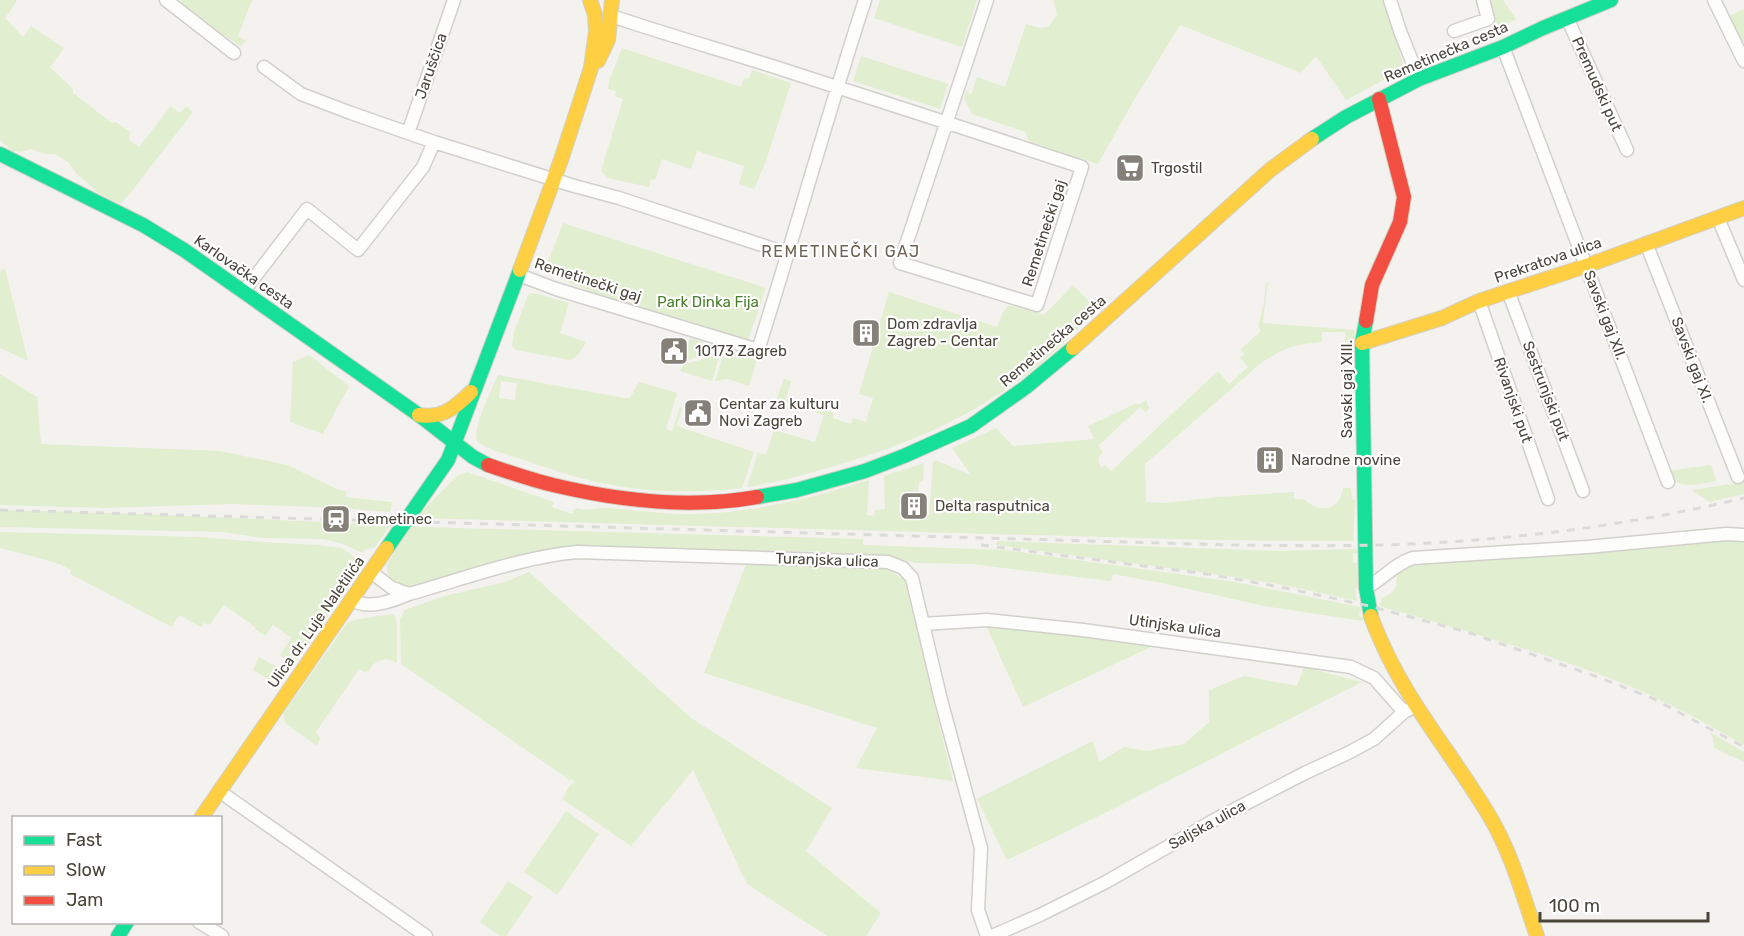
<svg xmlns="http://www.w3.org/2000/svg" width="1744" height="936" font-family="Rubik,sans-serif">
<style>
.green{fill:#e1eecf;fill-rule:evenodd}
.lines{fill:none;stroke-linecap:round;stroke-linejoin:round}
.street-casing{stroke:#d2d0cb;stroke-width:15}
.fast-casing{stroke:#d3cfc5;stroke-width:16}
.slow-casing{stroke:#d3cfc5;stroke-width:16}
.jam-casing{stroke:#d3cfc5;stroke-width:16}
.street{stroke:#fdfdfc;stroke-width:12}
.fast{stroke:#16e098;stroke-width:14}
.slow{stroke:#ffcf43;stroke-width:14}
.jam{stroke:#f24e42;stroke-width:14}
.rail{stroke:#dbdbda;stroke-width:3;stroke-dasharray:8 8;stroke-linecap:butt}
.labels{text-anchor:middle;stroke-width:4.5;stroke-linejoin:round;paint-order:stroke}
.street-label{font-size:15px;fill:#4b4439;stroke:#fff}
.poi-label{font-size:15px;fill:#4b4439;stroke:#fff;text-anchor:start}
.park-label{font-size:15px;fill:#4a7f2a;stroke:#fff}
.neighbourhood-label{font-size:16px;letter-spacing:1.5px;fill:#6e6250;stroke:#fff}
</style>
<rect width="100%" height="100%" fill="#f4f2ee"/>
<path class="green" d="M0,0H16V2L5,18L23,37L31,26L64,48L50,67L73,89V93L112,123L116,122L130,132L129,140L139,147L171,106L180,113L186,106L193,112L132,191L120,204L98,193L76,173L68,162L55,154H45L32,149L20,152L12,151L0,140Z
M180,0H252L238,36L246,41L241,46C226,37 189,13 180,0Z
M880,0H977L962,47L874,18Z
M1052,0H1386L1404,69L1346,100L1316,56L1301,73L1180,25L1134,100L1098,164L1033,143L1029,141L1025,132L972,114L964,98L967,90L971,95L977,77L1005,87L1026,24L1041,28L1048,27L1057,15L1054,1Z
M1490,0H1503L1516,19L1498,29Z
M1744,9V41L1740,43L1727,17Z
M622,48L741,87L744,78L749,79L752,70L791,83L766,161L754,189L739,184L744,166L697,151L691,169L662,159L655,180L651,179L649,187L608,178L601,171L623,99L615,96L616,91L608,89L609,81Z
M861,56L948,84L940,109L853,81Z
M563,223L766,288L746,346C683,326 621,305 561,279L562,270L547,264Z
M5,268L28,361L0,348V272Z
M1268,281L1263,323L1355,330L1354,340L1345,342V332H1322V342C1296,344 1282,348 1260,364L1145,464L1146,502L1165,503L1219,497L1294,492V499H1304C1319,514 1340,511 1343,488H1351L1352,499L1355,500L1353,541L1212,540L415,518L457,476L467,472L554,502L552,507L572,514L575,508C586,512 600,507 611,508C639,510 666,515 694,514C753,513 812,498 869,480L867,515L874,516L875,510L885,509L884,476L924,463L923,480L919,482L918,493H916V497H902V520H918L919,515H929L933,462L935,460L971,475L952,448L996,428L1013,446L1094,439L1088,426L1135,404L1139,405L1146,400L1149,408L1146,413L1140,407L1098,446L1103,452L1098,458L1101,469L1105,465L1111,471L1218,371L1229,384L1248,367L1240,358L1244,354L1240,350L1261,331L1258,326L1264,303L1266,283Z
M1073,285L1098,310C1076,330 1055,353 1031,371C970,419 904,446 831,467C803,475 776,483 747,487L758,453L766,454L774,430L815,442L824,415L776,400L784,379L791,381L786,399L834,413L833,418L851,424L853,418L866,422L873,398L859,394L889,292L997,327L1003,312L1009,305L1044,315Z
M531,293H534L569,303L560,333L586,342C582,349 579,357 570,360L516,350L512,346L514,332L528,295Z
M690,338L721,348L720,351L683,361Z
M725,349L757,359L749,386L728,379L715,381Z
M720,354L712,381L680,371L683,365Z
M309,355L349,386L323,434L290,422L293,362Z
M0,374L37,397L41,444L220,451L287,465L339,490L347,491L345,497L392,502L390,512L342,508L232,504L103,508L0,505Z
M498,375L624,398H630L639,382L677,393L666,429L672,431L680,407L682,408L677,426L754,452L742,488C697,493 651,493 606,484C576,478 547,468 518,458C509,455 481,448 477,440C472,429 493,387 498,375ZM501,381L517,383L515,400L499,398Z
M1711,465L1716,481C1697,484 1678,492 1668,471Z
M1744,482V494L1710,502L1691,490Z
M0,510L143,514L391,525L375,547L364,550L363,553L340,543L323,539L262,538L221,532L0,527Z
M411,525L422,527L863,539V545L1005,550L1235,582L1360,607L1362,611L1359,612L1360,617H1363V621L1264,606L1162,583L1113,574L1111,581L971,564L917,563L887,557L830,552L572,547L557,548L530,554L405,587C393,583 386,576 387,564Z
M0,532L201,537L245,541L317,545L342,548L358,560L357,575L293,665L280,655L291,638L273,625L265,636L256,630L255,627L224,605L209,625L204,623L201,627L179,615L172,627L70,574L71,570L57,563L0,548Z
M1740,540L1744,542V745C1709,725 1675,706 1639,690C1555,655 1466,631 1379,606L1382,598C1407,589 1388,571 1406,565C1427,558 1448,558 1470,557C1493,556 1516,555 1539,554C1606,551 1673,545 1740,540Z
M997,541L1276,551L1356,549L1357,553H1353V563H1357L1358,588L1355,589L1357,601L1284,585L1214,574L996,545Z
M746,564L887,568L905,581L953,781L856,768L877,728L704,673Z
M529,572L691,718L832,808L806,851L881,913L866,936H827L747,884L693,770L631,846L562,799L570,785L574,783L572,779L568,781L567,778L401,664L400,619L405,610L441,597L505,582Z
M391,614L395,616L397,625V663C384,656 376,659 369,671L364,672L359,669L316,732L320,738L317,746L285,723L283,714L347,623L354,620Z
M984,621L1153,646L1023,707Z
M259,657L277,667L286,676L280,686L253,670Z
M1304,667L1362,682L1103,814L1007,860L977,799L1093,741L1099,762L1124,747L1147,751L1184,744L1209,722V690L1244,676L1297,686Z
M1710,732L1744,752V762L1714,748L1713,738Z
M566,811L599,834L557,895L524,872Z
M508,881L533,897L506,936H500L480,922Z"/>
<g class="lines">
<g class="street-casing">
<path id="street" d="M166,0L234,53
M1390,0L1400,31L1419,79
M1714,0L1744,61
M612,16C667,35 722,50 778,68C879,100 981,134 1082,167L1037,305L900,263L987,0
M1567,18L1627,150
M1454,31L1488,19L1483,0
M1503,47L1668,482
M264,67L301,94L351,113L434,142L571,185L619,198L789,254
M408,133L454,0
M1718,218L1744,280
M1646,243L1738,477
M519,275L556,289L758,350C795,234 827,116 865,0
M244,291L307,209L358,250L423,167L434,142
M1508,291L1583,491
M1479,301L1548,499
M371,572L392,588L409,594
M1366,588C1383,579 1394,564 1413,558L1587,547L1726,534L1744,535
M352,600C369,610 392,601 409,594C463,579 522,557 577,552L888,562L903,568L912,578L941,700L981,848L978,910L987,936
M923,624L987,620L1083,630L1351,667L1374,678L1404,712
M219,791L426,936
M199,922L222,936
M992,936L1040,915L1106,882L1218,818L1305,773L1348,753L1374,739L1404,712L1410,709"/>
</g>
<g class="fast-casing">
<path id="fast" d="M1312,139L1346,117L1419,79L1503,47L1543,28L1611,0
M0,154L143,225L184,250L419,415L473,457L488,465
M1366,321L1362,343L1366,588L1371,616
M757,497L797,490L865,471L904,456L971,426L1026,387L1073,348
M387,548L448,460L520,270
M118,936L127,922"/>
</g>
<g class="slow-casing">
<path id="slow" d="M598,61L608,40L612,0
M520,270L561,160L591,68L596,31L595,15L590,0
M1362,343L1442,318L1479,301L1586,266L1744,208
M1073,348L1270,170L1312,139
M419,415C442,419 456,407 471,392
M1371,616C1375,629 1381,641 1387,654C1415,712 1457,761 1490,817C1512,854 1523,896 1537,936
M201,818L387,548"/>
</g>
<g class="jam-casing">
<path id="jam" d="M1366,321L1372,285L1400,222L1404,197L1379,99
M488,465C509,472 531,480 553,485C620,501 690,509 757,497"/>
</g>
<use href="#street" class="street"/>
<use href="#fast" class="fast"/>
<use href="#slow" class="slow"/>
<use href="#jam" class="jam"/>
<path class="rail" d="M0,510L1231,545C1316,546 1402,547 1487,539C1573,532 1659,518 1744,498
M981,545L1214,575L1285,588L1369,606L1467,632L1595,676L1652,698L1744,747"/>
</g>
<defs>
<g id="supermarket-square" transform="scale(1.5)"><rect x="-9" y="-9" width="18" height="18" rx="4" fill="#868178" stroke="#fff"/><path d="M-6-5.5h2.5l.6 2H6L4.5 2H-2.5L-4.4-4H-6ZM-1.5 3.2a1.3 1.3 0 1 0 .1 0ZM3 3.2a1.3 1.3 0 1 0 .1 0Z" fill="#fff"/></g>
<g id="building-square" transform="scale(1.5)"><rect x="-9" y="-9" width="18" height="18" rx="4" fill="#868178" stroke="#fff"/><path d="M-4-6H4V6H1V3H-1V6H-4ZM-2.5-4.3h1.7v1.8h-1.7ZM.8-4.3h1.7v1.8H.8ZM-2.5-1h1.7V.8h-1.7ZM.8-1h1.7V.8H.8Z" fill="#fff"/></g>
<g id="civic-square" transform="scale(1.5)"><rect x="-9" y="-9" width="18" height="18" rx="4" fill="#868178" stroke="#fff"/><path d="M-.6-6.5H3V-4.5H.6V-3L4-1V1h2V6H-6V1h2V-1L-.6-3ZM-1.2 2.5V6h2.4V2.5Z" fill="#fff"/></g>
<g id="station-square" transform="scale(1.5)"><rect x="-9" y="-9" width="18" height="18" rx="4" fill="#868178" stroke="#fff"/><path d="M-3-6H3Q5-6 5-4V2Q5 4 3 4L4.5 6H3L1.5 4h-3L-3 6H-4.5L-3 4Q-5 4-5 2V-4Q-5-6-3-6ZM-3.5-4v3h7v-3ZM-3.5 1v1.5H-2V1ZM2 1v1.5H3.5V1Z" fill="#fff"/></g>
</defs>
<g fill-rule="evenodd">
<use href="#supermarket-square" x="1130" y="168"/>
<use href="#building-square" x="866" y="333"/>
<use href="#civic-square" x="674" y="351"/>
<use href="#civic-square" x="698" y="413"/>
<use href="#building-square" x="1270" y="460"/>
<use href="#building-square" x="914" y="506"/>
<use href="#station-square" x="336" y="519"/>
</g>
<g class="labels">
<g class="street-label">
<text transform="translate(1446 52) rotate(-23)" y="5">Remetinečka cesta</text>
<text transform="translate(431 66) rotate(-71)" y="5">Jaruščica</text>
<text transform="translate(1597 84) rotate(66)" y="5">Premudski put</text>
<text transform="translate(1044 233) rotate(-72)" y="5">Remetinečki gaj</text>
<text transform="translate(1548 260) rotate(-19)" y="5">Prekratova ulica</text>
<text transform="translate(244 272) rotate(35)" y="5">Karlovačka cesta</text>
<text transform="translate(588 280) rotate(18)" y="5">Remetinečki gaj</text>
<text transform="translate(1605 315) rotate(69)" y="5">Savski gaj XII.</text>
<text transform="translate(1053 341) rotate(-40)" y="5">Remetinečka cesta</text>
<text transform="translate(1692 360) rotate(69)" y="5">Savski gaj XI.</text>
<text transform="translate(1347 389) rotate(-90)" y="5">Savski gaj XIII.</text>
<text transform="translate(1546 391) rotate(69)" y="5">Sestrunjski put</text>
<text transform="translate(1513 400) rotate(71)" y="5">Rivanjski put</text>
<text transform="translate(827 560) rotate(2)" y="5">Turanjska ulica</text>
<text transform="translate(316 622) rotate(-55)" y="5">Ulica dr. Luje Naletilića</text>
<text transform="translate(1175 626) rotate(8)" y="5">Utinjska ulica</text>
<text transform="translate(1207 825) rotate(-29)" y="5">Saljska ulica</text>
</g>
<g class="poi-label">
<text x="1151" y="173">Trgostil</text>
<text x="887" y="329">Dom zdravlja<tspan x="887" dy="17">Zagreb - Centar</tspan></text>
<text x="695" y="356">10173 Zagreb</text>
<text x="719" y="409">Centar za kulturu<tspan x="719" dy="17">Novi Zagreb</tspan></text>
<text x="1291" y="465">Narodne novine</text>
<text x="935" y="511">Delta rasputnica</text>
<text x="357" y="524">Remetinec</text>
</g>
<g class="park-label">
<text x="708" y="307">Park Dinka Fija</text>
</g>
<g class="neighbourhood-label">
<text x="841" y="257">REMETINEČKI GAJ</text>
</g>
</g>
<rect x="12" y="816" width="210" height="108" fill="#ffffff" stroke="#b7b4b0" stroke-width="1.5"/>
<rect x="24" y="836" width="30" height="9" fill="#16e098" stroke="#b7b4b0" stroke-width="1.5"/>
<text x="66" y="846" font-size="18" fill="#4b4439">Fast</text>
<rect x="24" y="866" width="30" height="9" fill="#ffcf43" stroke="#b7b4b0" stroke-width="1.5"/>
<text x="66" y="876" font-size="18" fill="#4b4439">Slow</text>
<rect x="24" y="896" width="30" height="9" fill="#f24e42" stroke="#b7b4b0" stroke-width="1.5"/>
<text x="66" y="906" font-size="18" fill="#4b4439">Jam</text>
<path d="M1540 912v9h168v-9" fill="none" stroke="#4b4439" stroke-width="3"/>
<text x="1549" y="912" font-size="18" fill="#4b4439" stroke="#ffffff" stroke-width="4.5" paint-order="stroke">100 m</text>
</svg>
